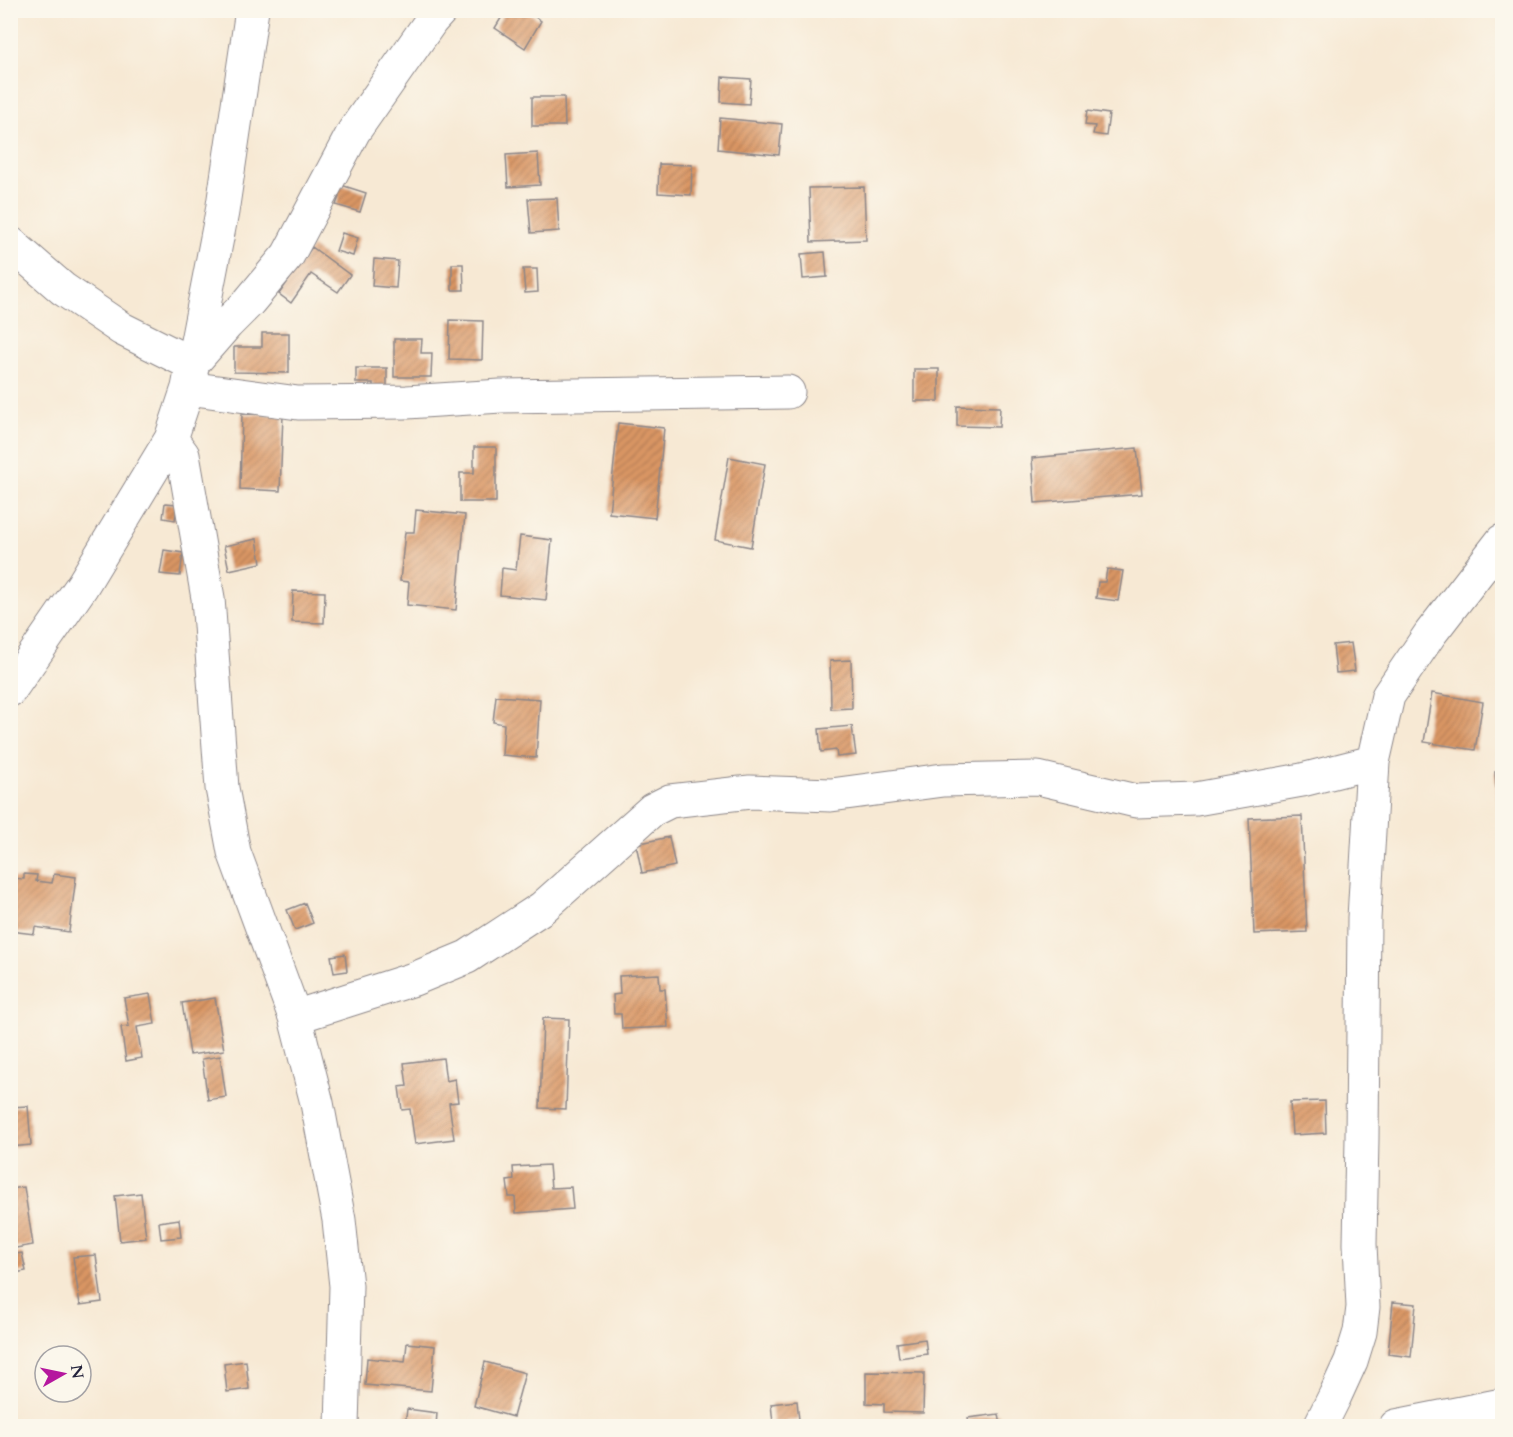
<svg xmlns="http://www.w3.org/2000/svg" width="1513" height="1437" font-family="Cardo,serif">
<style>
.building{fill:url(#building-hatch)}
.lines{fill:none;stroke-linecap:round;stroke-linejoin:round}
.minor-casing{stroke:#8c8688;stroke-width:35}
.minor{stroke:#fff;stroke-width:33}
</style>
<defs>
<pattern id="building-hatch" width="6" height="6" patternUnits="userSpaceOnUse" patternTransform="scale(1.5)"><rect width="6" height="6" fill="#da9664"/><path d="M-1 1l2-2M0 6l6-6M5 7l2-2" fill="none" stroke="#b07a54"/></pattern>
</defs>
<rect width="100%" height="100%" fill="#fbf7ec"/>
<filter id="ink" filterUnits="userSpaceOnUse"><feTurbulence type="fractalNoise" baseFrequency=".0167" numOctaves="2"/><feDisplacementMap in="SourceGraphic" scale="12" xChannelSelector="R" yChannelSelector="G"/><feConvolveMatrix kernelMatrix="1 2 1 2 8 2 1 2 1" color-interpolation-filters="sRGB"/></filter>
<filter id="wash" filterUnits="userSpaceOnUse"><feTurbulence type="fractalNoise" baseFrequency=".008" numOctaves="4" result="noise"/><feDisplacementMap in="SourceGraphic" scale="24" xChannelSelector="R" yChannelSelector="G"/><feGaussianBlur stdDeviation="1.35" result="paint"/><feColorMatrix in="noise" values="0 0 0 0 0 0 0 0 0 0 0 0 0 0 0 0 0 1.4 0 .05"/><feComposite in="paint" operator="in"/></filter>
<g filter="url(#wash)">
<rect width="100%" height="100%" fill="#f7e9d4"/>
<g id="blocks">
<path class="building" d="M506,10H525L541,21L525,48L495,28Z
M722,77L751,79L749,104L721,102Z
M532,97H564L565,126H532Z
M1087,111L1109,114L1106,136L1093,134L1095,126L1085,125Z
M720,118L782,124L779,155L718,149Z
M538,153L540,185L508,187L506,155Z
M659,164L692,165L691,195L658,193Z
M338,184L366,193L360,212L336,205L339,197L334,196Z
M864,187L866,240L811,242L809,188Z
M557,198L559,231L531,233L528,199Z
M342,233L358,238L353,256L336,251Z
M312,247L350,275L338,292L311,274L291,303L279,294Z
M825,252L827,277L803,279L801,254Z
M374,259L398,261L396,288L372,286Z
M452,264H463L464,290H452Z
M523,269H537L538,292L525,293Z
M450,320L483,321L482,360L449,359Z
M262,333H289V373L234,372V347H262Z
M394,339H422L421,353H432L431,377H394Z
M356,368H387V387H373V383H356Z
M914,369H939V401H914Z
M957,406L1000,407L999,427L957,426Z
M242,414L283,415L280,491L240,489Z
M618,423L664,428L655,518L609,513Z
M474,447H496V502H460V473H474Z
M1137,448L1142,494L1035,503L1032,458Z
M729,457L765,464L751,547L715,540Z
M165,503L177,504L175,520L163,518Z
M416,510L465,515L456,610L407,605L409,582L400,581L405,532H414Z
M520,536L552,540L546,600L500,595L502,568L516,570Z
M257,539L261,563L229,570L224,546Z
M164,550L183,553L180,576L160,574Z
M1107,569L1123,571L1118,601L1096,598L1098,582H1105Z
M293,591L325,592L324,623L292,622Z
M1351,643L1355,671L1336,673L1333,645Z
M851,660L852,708L831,709L830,661Z
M1432,693L1483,702L1475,750L1424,742Z
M496,696L540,699L536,758L502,755L504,724L493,722Z
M852,726L856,755L837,757L836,750L821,752L819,729Z
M1502,771V811L1498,812L1495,772Z
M1302,816L1307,932L1254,934L1249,818Z
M669,837L675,866L642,873L636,844Z
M24,874L37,875L36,881L52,883L54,874L76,877L69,932L35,927L34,934L10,931V888L12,878L24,879Z
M305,903L313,923L295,930L287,910Z
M345,954L347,971L334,973L331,956Z
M659,974L660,989H665L668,1027L622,1029L621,1014H614L613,995L620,994L619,976Z
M150,994L155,1024L137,1027L142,1058L126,1061L121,1027L129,1026L124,998Z
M215,998L224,1050L190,1055L182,1003Z
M543,1018L569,1019L566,1109L540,1108Z
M220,1056L226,1097L208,1100L202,1059Z
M443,1058L446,1081L455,1079L458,1102L449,1103L454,1139L415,1144L410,1109L402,1110L399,1087L407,1086L404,1063Z
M1325,1101L1326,1133L1292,1135L1290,1102Z
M28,1106L31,1145L10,1147V1107Z
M549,1165L551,1188L571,1187L573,1209L516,1213L515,1197H509L507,1181L514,1180L513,1167Z
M24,1187L33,1245L10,1249V1189Z
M141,1193L146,1238L120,1241L115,1196Z
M179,1219L181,1237L161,1239L159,1222Z
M22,1253L26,1271L10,1274V1255Z
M96,1255L102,1302L80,1305L73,1257Z
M1393,1302L1416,1304L1411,1357L1388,1354Z
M925,1339L927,1354L899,1358L897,1343Z
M407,1343L435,1346L431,1391L365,1385L367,1358L405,1362Z
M246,1361L249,1389L227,1392L224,1364Z
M485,1362L525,1373L513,1417L474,1406Z
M866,1372L924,1373L923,1413L884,1412V1404L866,1403Z
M797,1401L799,1420L773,1423L771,1404Z
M407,1409L437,1413L436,1426H405Z
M999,1414L1001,1426H969L968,1418Z"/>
</g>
</g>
<g filter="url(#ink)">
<use href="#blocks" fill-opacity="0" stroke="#8c8688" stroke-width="1.5"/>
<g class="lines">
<g class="minor-casing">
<path id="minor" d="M10,243L63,289L122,329L192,364L227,324L248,303L288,255L354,131L431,21L441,10
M188,388L298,403L407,402L501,396L788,392
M171,439L183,455L208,598L222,788L234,852L295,1017L317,1103L339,1220L346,1286L342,1426
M10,690L82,586L171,439L188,388L222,212L252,10
M295,1017L414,979L467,957L542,908L652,810L670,801L750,792L831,795L943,780L1038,778L1136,801L1196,799L1302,780L1373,762
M1320,1426L1335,1396L1351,1361L1360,1332L1363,1307L1360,1244L1362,1138L1364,918L1373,762L1388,696L1430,634L1502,541
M1396,1426L1502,1405"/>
</g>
<use href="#minor" class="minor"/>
</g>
</g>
<rect width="1513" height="1437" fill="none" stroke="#fbf7ec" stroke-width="36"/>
<g transform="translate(63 1374) rotate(81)"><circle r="28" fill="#fbf7ec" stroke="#a4a2a5" stroke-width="1.5"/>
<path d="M0-4.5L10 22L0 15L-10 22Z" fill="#b5179e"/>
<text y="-9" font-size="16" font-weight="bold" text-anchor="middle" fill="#22223b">N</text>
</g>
</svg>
